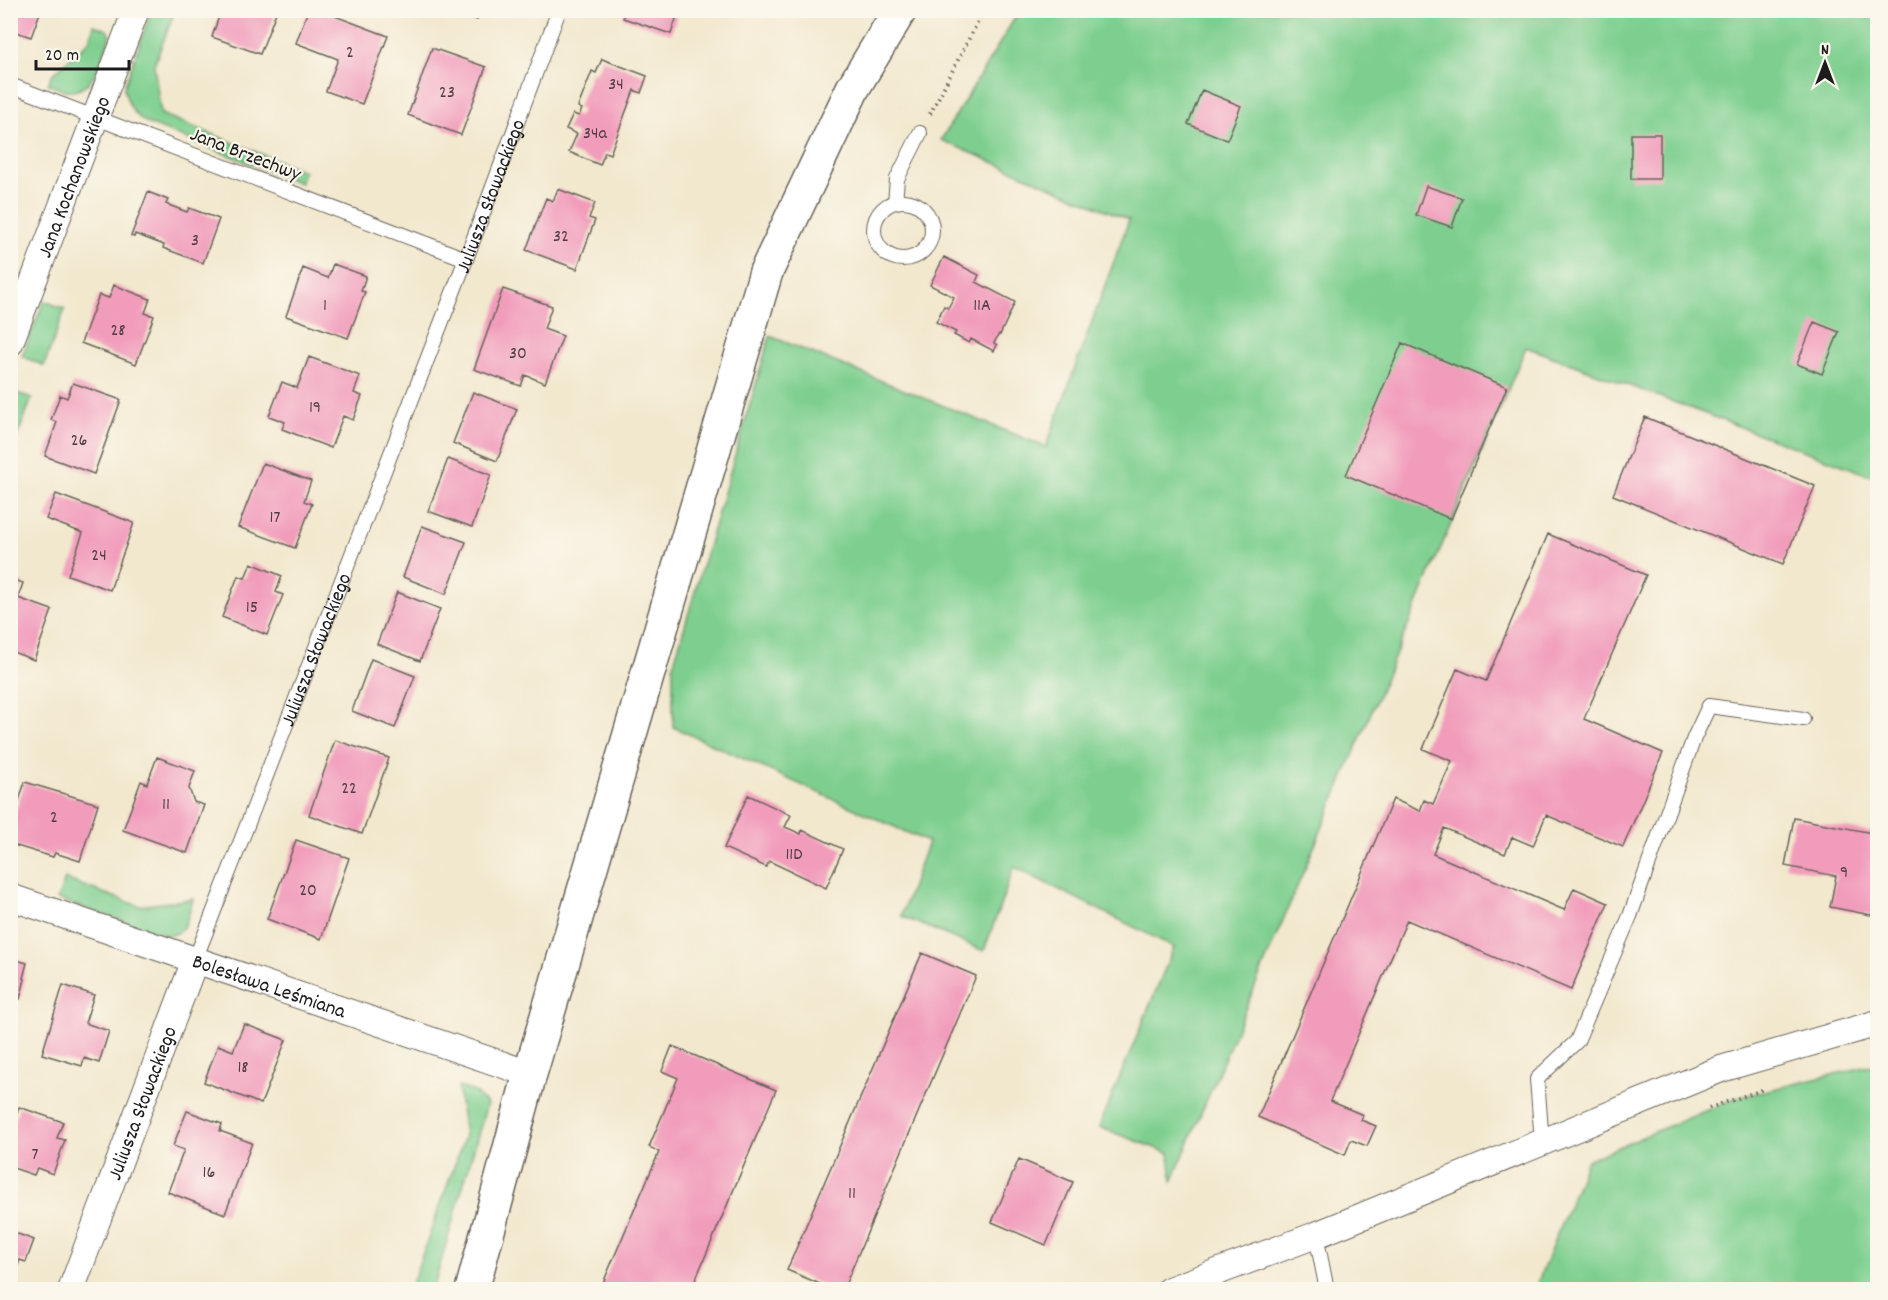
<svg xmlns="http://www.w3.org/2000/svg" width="1888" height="1300" font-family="Dekko,sans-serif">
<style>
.green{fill:#7ecf8f;stroke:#4d7656;stroke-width:1.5}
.building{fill:#f19cbb}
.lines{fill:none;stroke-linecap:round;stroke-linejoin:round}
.service-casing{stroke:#67635a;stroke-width:16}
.minor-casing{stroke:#67635a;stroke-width:28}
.tertiary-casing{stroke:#67635a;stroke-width:36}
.path{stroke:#67635a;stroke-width:4;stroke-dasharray:1.5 4.5;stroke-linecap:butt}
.service{stroke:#fff;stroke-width:14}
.minor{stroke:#fff;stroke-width:26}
.tertiary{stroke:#fff;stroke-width:33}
.labels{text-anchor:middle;stroke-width:4.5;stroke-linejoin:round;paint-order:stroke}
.number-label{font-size:18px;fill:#513c44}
.street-label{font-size:21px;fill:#1c1c1c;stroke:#fbf7ec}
</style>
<rect width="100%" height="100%" fill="#fbf7ec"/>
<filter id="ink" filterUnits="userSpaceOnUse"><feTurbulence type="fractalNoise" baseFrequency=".0167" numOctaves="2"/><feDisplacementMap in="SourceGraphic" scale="12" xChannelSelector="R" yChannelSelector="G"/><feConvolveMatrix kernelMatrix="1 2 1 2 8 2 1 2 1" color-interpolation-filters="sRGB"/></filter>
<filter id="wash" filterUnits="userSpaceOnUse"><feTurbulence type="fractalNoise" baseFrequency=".008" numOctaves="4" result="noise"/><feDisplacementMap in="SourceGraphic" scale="24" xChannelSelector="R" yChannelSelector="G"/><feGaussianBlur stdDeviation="1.35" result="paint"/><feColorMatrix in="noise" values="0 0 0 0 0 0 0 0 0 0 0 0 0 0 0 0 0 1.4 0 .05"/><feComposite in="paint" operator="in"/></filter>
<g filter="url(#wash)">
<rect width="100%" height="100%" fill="#f2e8ce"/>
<path class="green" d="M151,11H175L154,65L161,114L304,171L300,183L149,124C133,116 128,105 124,88Z
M1019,11H1877V478L1526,347L1172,1182L1169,1153L1099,1127L1174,947L1014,867L984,951L901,916L928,842L673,727V666L770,336L1046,447L1129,220L941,140Z
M94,25L107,30L110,36C103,55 94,95 66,91C60,90 54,86 48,84L52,75L89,41Z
M44,301L65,309L44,366L22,356Z
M11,391L32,398L11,452L10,391Z
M65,879L139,906L193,899C188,916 187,933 168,936L57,899Z
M1877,1064V1289H1535L1587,1160L1736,1098Z
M458,1087L473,1091L487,1104L433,1289H410L465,1136Z"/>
<g id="blocks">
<path class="building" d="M10,10H41L31,37L10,30Z
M204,10H277L260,54L212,37L219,16Z
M308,10H319L388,36L362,104L326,91L338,59L296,43Z
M453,10H480L477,20Z
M625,10H679L671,34L623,18Z
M432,48L486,67L461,135L408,115Z
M602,59L647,76L641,93L634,90L610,154L605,152L600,165L569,152L577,134L566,129L573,114L579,116L582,109L578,107L592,71L596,73Z
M1202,90L1241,106L1227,140L1188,124Z
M1631,134H1660V179H1631Z
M1426,186L1462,198L1452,227L1416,215Z
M558,189L595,203L589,218L595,220L577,269L526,250L546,198L553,201Z
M148,192L168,200L166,204L187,212L189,208L219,219L203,263L163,248L164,245L135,234L134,237L131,236Z
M944,257L979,275L976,282L1015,302L1000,335L999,334L994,343L997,345L994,351L971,339L969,343L954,335L956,332L936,322L944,306L948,308L954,297L930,285Z
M333,264L366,276L361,291L365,292L348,338L286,316L303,268L328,278Z
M114,285L150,299L145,313L154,316L136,364L81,343L99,295L109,298Z
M503,289L552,306L544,329L563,336L545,383L525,375L521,386L474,369Z
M1814,322L1839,332L1822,374L1797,364Z
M1402,343L1507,387L1451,519L1346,475Z
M309,357L360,376L354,393L362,396L353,420L343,416L331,448L282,429L285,422L269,416L282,382L297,388Z
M73,383L121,400L94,474L45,456L57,422L51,420L60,395L67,398Z
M473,392L517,409L497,461L453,443Z
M1645,417L1815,486L1783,564L1613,495Z
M448,459L491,475L472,527L428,511Z
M263,463L311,481L304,501L312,504L295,548L238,527Z
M56,494L134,523L110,590L68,575L83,533L46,519Z
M422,526L466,542L446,594L403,577Z
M1548,534L1646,575L1584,719L1663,753L1623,847L1546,815L1533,846L1512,837L1505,854L1444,828L1433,854L1564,910L1574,888L1608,903L1571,990L1407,920L1330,1101L1363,1115L1361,1120L1376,1126L1367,1146L1351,1140L1345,1155L1258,1117L1393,799L1420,811L1424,800L1433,804L1452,761L1423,749L1457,669L1486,681Z
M251,563L282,576L276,592L283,595L267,635L222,617L238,576L245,578Z
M10,579L23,583L18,598L52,610L34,660L10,651Z
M397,592L440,609L420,661L377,644Z
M371,659L415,676L395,728L352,711Z
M335,740L389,758L362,834L309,815Z
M157,757L195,771L189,788L194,802L204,805L187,853L123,830L141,781L147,784Z
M25,782L98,804L80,861L55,853L53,857L10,844V828Z
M748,795L791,815L785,827L801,834L802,830L843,849L826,888L769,861L766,867L724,848Z
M1794,818L1878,834L1876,916L1830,907L1836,876L1785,866Z
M296,840L349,858L321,939L267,919Z
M922,953L976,976L843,1290H834L787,1270Z
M10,958L27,963L23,978L25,979L20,999L14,997L11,1009Z
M63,985L94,995L85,1023L109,1031L99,1063L84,1058L82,1066L42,1054Z
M244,1024L286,1040L261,1104L204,1082L218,1045L233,1051Z
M672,1046L776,1090L691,1290H600L659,1152L649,1147L678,1078L662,1071Z
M19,1107L63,1122L57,1138L65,1140L53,1174L37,1168L34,1175L10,1167V1120L14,1121Z
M187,1111L222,1124L220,1131L252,1143L225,1214L168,1192L184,1150L173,1146Z
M1019,1159L1073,1182L1046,1245L992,1222Z
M10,1231L34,1240L26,1262L20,1260L11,1283Z"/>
</g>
</g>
<g filter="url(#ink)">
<use href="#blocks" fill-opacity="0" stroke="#67635a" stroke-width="1.5"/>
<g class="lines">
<g class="service-casing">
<g id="service">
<path d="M10,85L466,259"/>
<circle cx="903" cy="230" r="29"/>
<path d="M895,202L897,179L920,133"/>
<path id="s1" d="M195,960L466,259L559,10"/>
<path d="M1542,1143L1537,1079L1577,1041L1630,916L1694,738L1709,706L1803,719"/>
<path d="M1316,1235L1327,1290"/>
</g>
</g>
<g class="minor-casing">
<g id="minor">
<path id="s2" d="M10,343L136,10"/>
<path id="s3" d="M10,897L530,1074"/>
<path id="s4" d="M71,1290L195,960"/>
<path d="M1169,1290L1316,1235L1721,1069L1878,1023"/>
</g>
</g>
<g class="tertiary-casing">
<path id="tertiary" d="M472,1290L530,1074L766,272L853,88L900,10"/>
</g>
<path class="path" d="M930,114L984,10
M1709,1108L1765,1089"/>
<use href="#service" class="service"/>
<use href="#minor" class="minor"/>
<use href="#tertiary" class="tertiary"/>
</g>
</g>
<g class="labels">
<g class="number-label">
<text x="350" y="57">2</text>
<text x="616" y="89">34</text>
<text x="447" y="97">23</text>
<text x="595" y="138">34a</text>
<text x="561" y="241">32</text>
<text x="195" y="245">3</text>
<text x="325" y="310">1</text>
<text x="982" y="310">11A</text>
<text x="118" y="335">28</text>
<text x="518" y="358">30</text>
<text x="315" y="412">19</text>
<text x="79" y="445">26</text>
<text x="275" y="522">17</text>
<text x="99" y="560">24</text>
<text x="252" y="612">15</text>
<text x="349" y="793">22</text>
<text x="166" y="809">11</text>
<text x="54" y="822">2</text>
<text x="794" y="859">11D</text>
<text x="1844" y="877">9</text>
<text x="308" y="895">20</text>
<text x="243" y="1072">18</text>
<text x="35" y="1159">7</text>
<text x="209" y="1177">16</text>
<text x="852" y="1198">11</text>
</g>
<g class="street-label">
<text transform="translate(246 153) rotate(21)" y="7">Jana Brzechwy</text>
<text dy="7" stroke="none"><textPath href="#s2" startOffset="178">Jana Kochanowskiego</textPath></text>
<text dy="7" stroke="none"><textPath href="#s1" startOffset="819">Juliusza Słowackiego</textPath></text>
<text dy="7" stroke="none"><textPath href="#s1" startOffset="333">Juliusza Słowackiego</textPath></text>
<text dy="7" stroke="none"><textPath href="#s3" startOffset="274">Bolesława Leśmiana</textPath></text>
<text dy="7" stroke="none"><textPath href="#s4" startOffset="200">Juliusza Słowackiego</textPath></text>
</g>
</g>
<rect width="1888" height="1300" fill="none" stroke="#fbf7ec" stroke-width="36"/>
<g transform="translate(1825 63)" stroke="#fbf7ec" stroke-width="4.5" paint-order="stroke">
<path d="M0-4.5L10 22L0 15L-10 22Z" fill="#1c1c1c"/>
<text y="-9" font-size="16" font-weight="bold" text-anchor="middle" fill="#1c1c1c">N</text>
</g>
<path d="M36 60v9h93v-9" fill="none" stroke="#1c1c1c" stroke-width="3"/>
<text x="45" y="60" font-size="18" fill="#1c1c1c" stroke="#fbf7ec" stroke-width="4.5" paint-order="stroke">20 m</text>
</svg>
